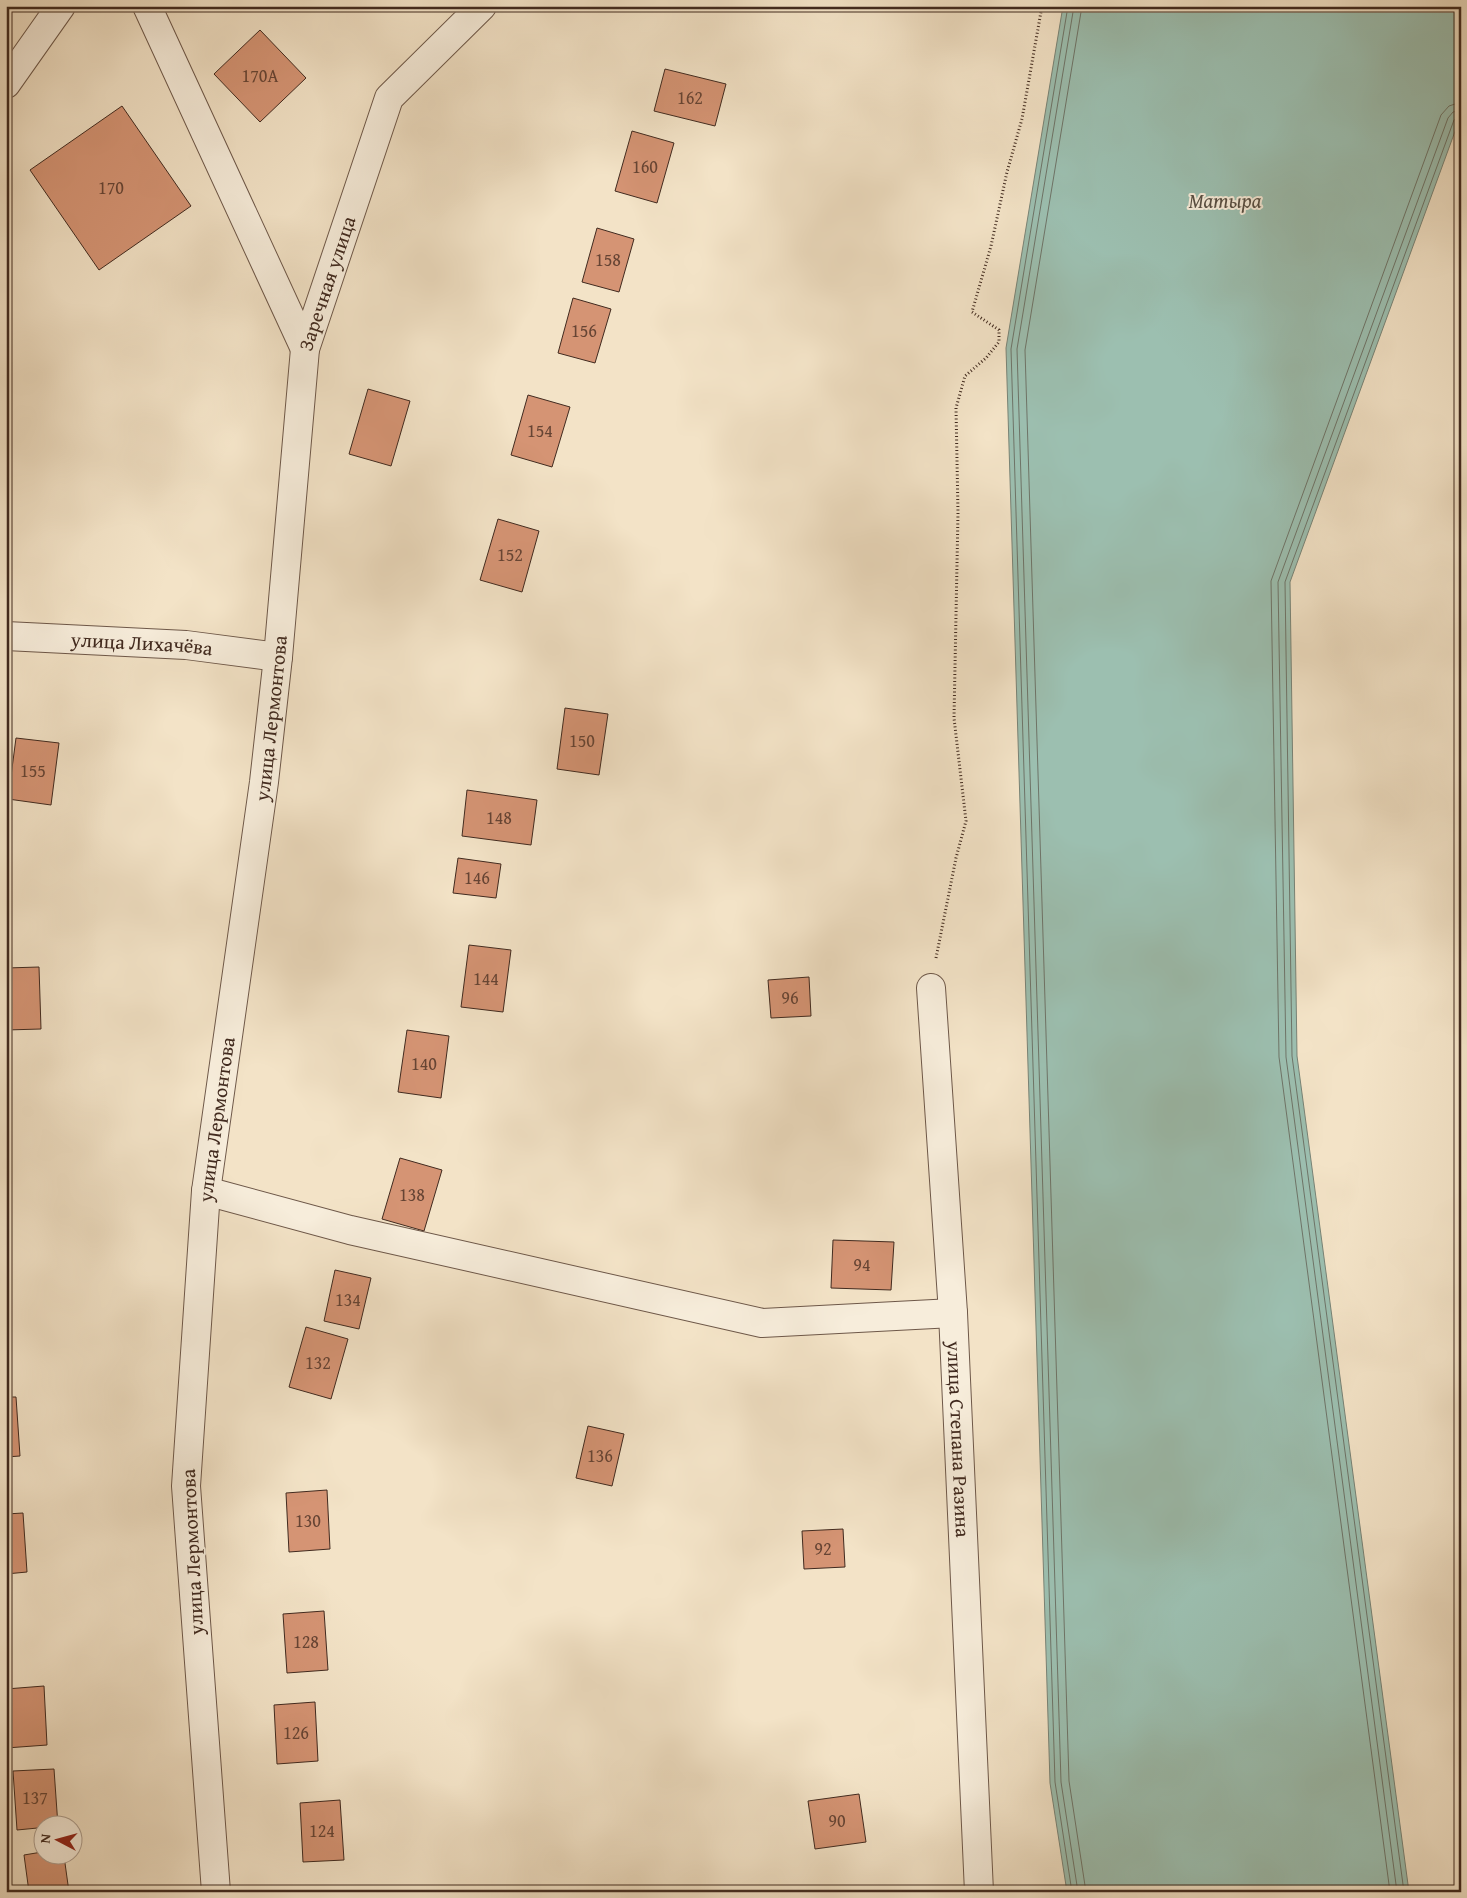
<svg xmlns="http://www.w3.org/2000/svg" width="1467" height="1898" font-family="'Gentium Book Plus',serif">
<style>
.water{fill:#9cbfb0;stroke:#788376}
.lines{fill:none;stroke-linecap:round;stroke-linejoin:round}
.shore{stroke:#6e7468;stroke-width:1}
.building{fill:#d59474;stroke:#412a1f}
.minor-casing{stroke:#6e5849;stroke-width:30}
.path{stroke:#412a1f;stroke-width:3;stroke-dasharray:1 2.5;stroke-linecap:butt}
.minor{stroke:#f7eddb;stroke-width:28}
.labels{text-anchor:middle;stroke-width:4;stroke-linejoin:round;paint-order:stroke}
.number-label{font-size:18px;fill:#664434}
.street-label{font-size:20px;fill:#412a1f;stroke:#f7eddb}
.water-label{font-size:21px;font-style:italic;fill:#584f43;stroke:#f7eddb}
</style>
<rect width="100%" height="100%" fill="#f3e3c7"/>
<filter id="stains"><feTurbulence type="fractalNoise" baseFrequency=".004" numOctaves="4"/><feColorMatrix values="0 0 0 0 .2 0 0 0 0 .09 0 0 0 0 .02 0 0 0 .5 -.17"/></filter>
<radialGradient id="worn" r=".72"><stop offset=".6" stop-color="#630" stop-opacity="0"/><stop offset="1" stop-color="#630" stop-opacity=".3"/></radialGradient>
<path class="water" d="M1063,6H1461V115L1290,582L1297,1056L1409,1892H1067L1050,1783L1006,348Z"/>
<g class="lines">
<path class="shore" d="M1068,6L1011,349L1055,1782L1072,1892
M1074,6L1017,349L1061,1782L1078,1892
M1082,6L1025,350L1069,1781L1086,1892
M1390,1892L1279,1057L1271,581L1441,115L1449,106L1461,102
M1397,1892L1286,1057L1278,582L1448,118L1453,112L1461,110
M1404,1892L1292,1056L1285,582L1454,120L1461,116"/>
</g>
<path class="building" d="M260,30L306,78L260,122L214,74Z
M665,69L726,84L715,126L654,111Z
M122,106L191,206L99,270L30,170Z
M632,131L674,143L657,203L615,191Z
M597,228L634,239L619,292L582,282Z
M573,298L611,309L595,363L558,353Z
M368,389L410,401L391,466L349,454Z
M528,395L570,407L552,467L511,455Z
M498,519L539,531L522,592L480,580Z
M565,708L608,714L599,775L557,769Z
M16,738L59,743L51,805L8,799Z
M467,790L537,800L531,845L462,836Z
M458,858L501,864L496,898L453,893Z
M469,945L511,950L503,1012L461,1007Z
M39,967L41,1029L6,1030V968Z
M809,977L811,1016L771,1018L768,980Z
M407,1030L449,1036L441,1098L398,1092Z
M400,1158L442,1170L424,1231L382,1219Z
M833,1240L894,1242L891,1290L831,1288Z
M335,1270L371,1278L359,1329L324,1321Z
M306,1327L348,1339L331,1399L289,1387Z
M6,1397H16L20,1456L6,1457Z
M588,1426L624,1434L612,1486L576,1478Z
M327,1490L330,1549L289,1552L286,1493Z
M23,1513L27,1572L6,1574V1514Z
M843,1529L845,1567L804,1569L802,1531Z
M324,1611L328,1670L287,1673L283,1614Z
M44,1686L47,1745L6,1748V1689Z
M315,1702L318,1761L277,1764L274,1705Z
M54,1769L58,1826L17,1830L13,1771Z
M859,1794L866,1842L815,1849L808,1801Z
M340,1800L344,1860L303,1862L300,1803Z
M42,1852V1856H64L69,1892H29L24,1855Z"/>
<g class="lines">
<g class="minor-casing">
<g id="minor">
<path d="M147,6L305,349"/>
<path d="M6,84L61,6"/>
<path id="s1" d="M6,636L186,645L278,657"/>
<path id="s2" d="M931,988L953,1313L979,1892"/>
<path d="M206,1191L350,1230L762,1323L953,1313"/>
<path id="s3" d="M216,1892L186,1486L206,1191L264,782L278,657L305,349L389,98L482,6"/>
</g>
</g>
<path class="path" d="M936,958L956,858L966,821L954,718L958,513L956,408L965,376L986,358L999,342V330L972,312L991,246L1007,172L1022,119L1042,6"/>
<use href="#minor" class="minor"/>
</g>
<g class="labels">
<g class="number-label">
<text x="260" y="82">170А</text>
<text x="690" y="104">162</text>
<text x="645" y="173">160</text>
<text x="111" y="194">170</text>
<text x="608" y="266">158</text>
<text x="584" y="337">156</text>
<text x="540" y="437">154</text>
<text x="510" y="561">152</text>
<text x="582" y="747">150</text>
<text x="33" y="777">155</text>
<text x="499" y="824">148</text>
<text x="477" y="884">146</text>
<text x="486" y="985">144</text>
<text x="790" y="1004">96</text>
<text x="424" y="1070">140</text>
<text x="412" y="1201">138</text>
<text x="862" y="1271">94</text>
<text x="348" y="1306">134</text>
<text x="318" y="1369">132</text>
<text x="600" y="1462">136</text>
<text x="308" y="1527">130</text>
<text x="823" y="1555">92</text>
<text x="306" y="1648">128</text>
<text x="296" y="1739">126</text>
<text x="35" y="1804">137</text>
<text x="837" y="1827">90</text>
<text x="322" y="1837">124</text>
</g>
<g class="street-label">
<text dy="7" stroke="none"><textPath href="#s3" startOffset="1620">Заречная улица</textPath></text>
<text dy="7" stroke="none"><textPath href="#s1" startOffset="136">улица Лихачёва</textPath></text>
<text dy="7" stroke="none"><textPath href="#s3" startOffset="1180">улица Лермонтова</textPath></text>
<text dy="7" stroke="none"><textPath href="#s3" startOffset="775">улица Лермонтова</textPath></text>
<text dy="7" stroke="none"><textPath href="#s2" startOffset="452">улица Степана Разина</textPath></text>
<text transform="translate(192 1552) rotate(-93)" y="7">улица Лермонтова</text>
</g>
<g class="water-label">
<text x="1225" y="208">Матыра</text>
</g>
</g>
<rect width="1467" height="1898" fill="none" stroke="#f3e3c7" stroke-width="25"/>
<rect x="8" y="8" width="1452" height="1883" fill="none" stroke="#412a1f" stroke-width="2.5"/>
<rect x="12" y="12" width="1442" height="1873" fill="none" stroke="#412a1f"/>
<g transform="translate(58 1840) rotate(276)"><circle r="24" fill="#f7eddb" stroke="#ae9f90"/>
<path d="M0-4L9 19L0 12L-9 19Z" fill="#8f2418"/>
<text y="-8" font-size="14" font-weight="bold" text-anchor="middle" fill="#412a1f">N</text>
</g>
<rect width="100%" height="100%" filter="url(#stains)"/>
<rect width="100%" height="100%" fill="url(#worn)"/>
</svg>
